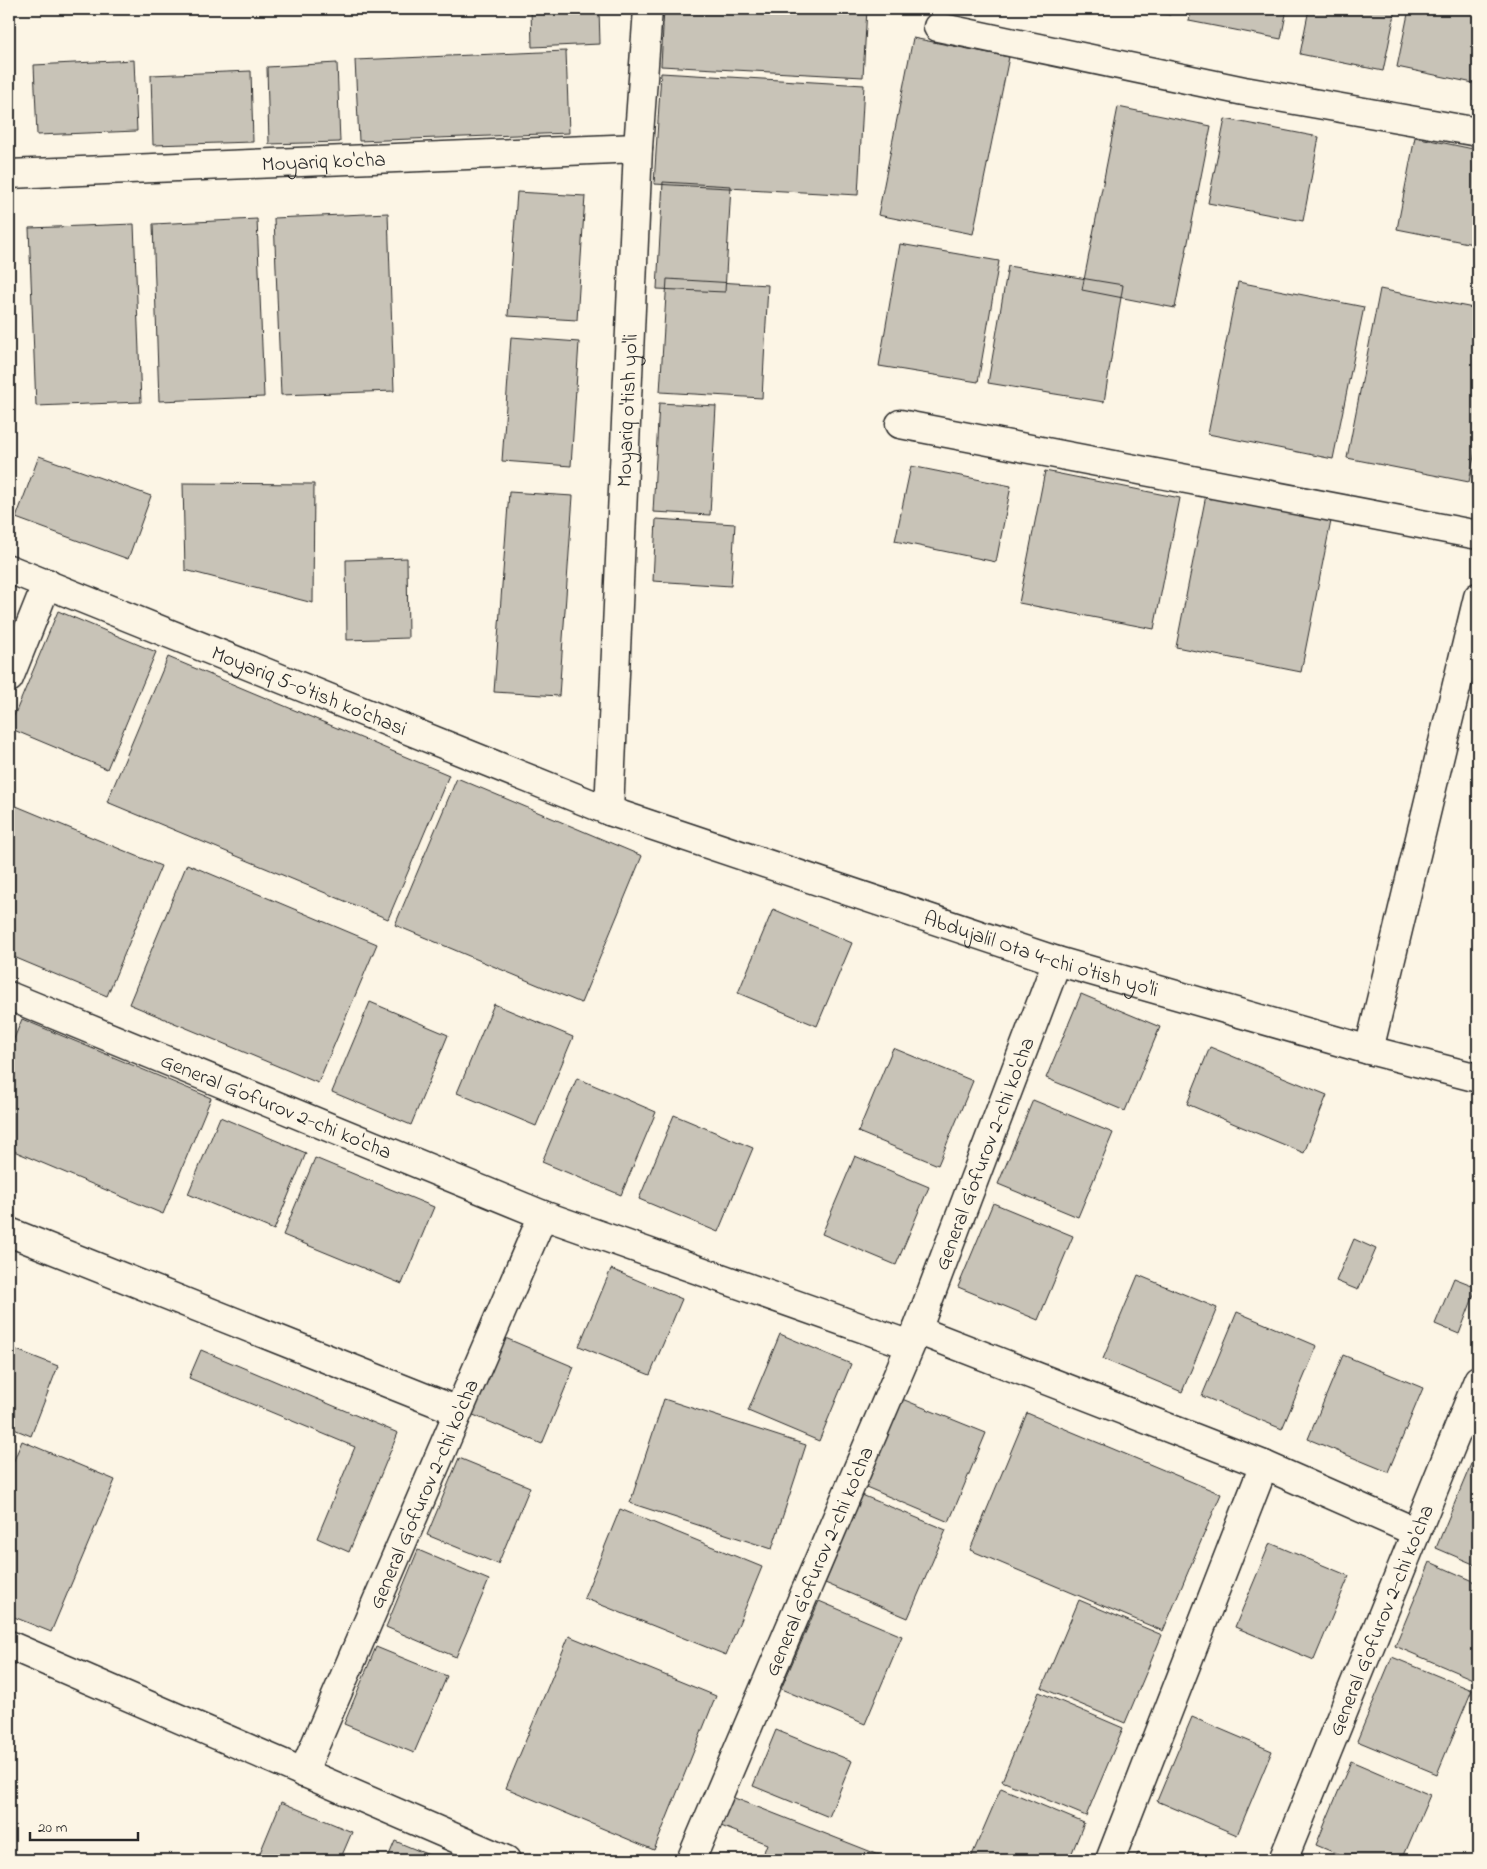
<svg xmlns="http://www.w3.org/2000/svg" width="1487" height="1869" font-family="'Indie Flower',sans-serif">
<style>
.building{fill:#c8c3b7;stroke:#2b2b2b}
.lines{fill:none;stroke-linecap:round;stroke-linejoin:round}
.minor-casing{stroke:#2b2b2b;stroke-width:31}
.minor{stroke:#fcf5e5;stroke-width:28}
.labels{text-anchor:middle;stroke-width:4;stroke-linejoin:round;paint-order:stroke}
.street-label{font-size:21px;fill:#2b2b2b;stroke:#fcf5e5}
</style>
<rect width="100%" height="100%" fill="#fcf5e5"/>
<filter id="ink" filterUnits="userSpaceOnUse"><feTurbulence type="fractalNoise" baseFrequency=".02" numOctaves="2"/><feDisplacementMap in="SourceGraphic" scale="10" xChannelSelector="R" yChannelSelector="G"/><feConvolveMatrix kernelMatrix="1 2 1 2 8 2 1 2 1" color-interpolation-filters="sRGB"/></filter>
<g filter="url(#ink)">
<path class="building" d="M531,9H599L600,44L532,47Z
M664,9H867L863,77L661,66Z
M1138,9H1171L1170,15Z
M1191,9H1287L1281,39L1189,21Z
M1309,9H1396L1383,71L1300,54Z
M1409,9H1478V84L1397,67Z
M913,38L1009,57L973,234L878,215Z
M566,51L569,133L359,141L355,60Z
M134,60L137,131L37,135L34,65Z
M337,63L340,142L269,144L267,67Z
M251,71L253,142L153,145L151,75Z
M661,73L864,85L858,195L654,184Z
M1118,107L1211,126L1175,308L1082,290Z
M1225,119L1319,137L1303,221L1208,203Z
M1415,137L1478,150V245L1397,229Z
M663,182L731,186L725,292L657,289Z
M517,192L585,196L577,320L508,316Z
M388,213L394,391L281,395L274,218Z
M257,219L264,397L159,401L153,224Z
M134,224L141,402L36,406L29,228Z
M900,244L999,261L978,382L879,366Z
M1008,266L1123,285L1104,402L988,383Z
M667,279L768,285L762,398L660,392Z
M1238,282L1364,307L1333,459L1208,434Z
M9,284L13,402H9Z
M1380,289L1478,309V436L1469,482L1347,458Z
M511,337L579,342L571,466L502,461Z
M659,403L716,406L710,515L653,512Z
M39,456L151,496L128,559L16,518Z
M911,466L1011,486L996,562L895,541Z
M1045,471L1180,498L1154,629L1019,603Z
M183,483L314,484L313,603L185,570Z
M509,492L573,496L559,696L494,692Z
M1206,495L1331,521L1301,672L1176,647Z
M656,519L735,524L731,586L653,581Z
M407,558L408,638L347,640L346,560Z
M58,611L156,652L107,769L9,728Z
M168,657L449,775L388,919L107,802Z
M457,778L642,856L581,1003L395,925Z
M9,803L161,866L107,996L9,955Z
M187,864L377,944L318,1083L129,1004Z
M773,909L852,943L817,1026L738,993Z
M1081,994L1160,1027L1125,1111L1046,1078Z
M370,1002L448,1035L411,1125L332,1092Z
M494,1004L573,1037L536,1126L457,1093Z
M22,1019L211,1098L163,1214L9,1149V1051Z
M1210,1047L1327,1095L1304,1153L1187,1104Z
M893,1048L973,1081L938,1165L858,1132Z
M577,1078L656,1112L621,1195L542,1162Z
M1033,1100L1113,1133L1078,1217L998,1184Z
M674,1115L753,1148L718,1232L639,1199Z
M220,1117L306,1153L274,1230L188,1194Z
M855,1156L929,1187L896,1265L822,1234Z
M315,1158L434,1207L402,1284L283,1235Z
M993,1203L1073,1236L1038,1320L958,1287Z
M1354,1239L1376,1249L1358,1290L1336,1281Z
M611,1269L682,1299L650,1375L579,1346Z
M1138,1275L1217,1308L1182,1392L1103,1359Z
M1454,1278L1477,1287L1459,1334L1435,1324Z
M1237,1312L1317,1346L1282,1429L1202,1396Z
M780,1334L851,1364L819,1441L748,1411Z
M503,1337L574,1367L542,1444L471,1414Z
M9,1347L58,1366L31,1436L9,1427Z
M201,1350L398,1433L349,1552L317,1538L355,1447L189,1378Z
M1343,1355L1423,1388L1388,1472L1308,1439Z
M664,1399L806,1445L772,1549L630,1503Z
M902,1399L986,1433L949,1522L866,1487Z
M1027,1413L1221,1494L1163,1631L970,1550Z
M22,1441L115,1480L51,1632L9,1615V1472Z
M459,1458L530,1487L498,1564L427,1535Z
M1471,1464L1478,1467V1566L1436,1548Z
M862,1495L946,1530L908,1618L825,1583Z
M620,1509L762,1567L726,1655L584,1598Z
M1270,1543L1349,1576L1314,1660L1235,1627Z
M418,1550L489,1580L456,1657L386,1627Z
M1430,1562L1478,1583V1671L1475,1680L1395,1646Z
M1079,1600L1162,1635L1125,1723L1042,1688Z
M819,1601L902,1636L865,1724L781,1689Z
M569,1636L716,1696L654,1850L506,1788Z
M376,1647L447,1676L414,1753L344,1724Z
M1392,1657L1472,1690L1437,1774L1357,1741Z
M1039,1692L1123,1728L1086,1816L1002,1781Z
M1192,1717L1272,1751L1237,1835L1157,1801Z
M776,1730L852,1761L829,1817L753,1786Z
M1351,1761L1430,1795L1402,1860H1352L1316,1845Z
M1001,1788L1084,1823L1069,1860H970Z
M732,1797L892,1860H761L767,1844L721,1826Z
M281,1802L352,1832L340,1860H257Z
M395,1841L441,1860H387Z
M1138,1853L1155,1860H1135Z"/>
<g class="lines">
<g class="minor-casing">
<g id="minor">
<path d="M938,27L1244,91L1478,132"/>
<path id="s1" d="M9,174L638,148"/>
<path d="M900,424L1478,535"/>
<path id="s2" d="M9,569L609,811L1057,961L1369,1050L1478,1078"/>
<path d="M9,678L47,583"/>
<path id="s3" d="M609,811L638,148L648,9"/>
<path id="s4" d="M9,996L543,1215L910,1345"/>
<path d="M1369,1050L1478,597"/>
<path d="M9,1232L458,1411"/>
<path d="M917,1330L1264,1465L1416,1532"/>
<path d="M9,1645L506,1860"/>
<path id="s5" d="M303,1773L543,1215"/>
<path id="s6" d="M691,1860L917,1330L1057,961"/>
<path d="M1110,1860L1264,1465"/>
<path id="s7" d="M1283,1860L1478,1380"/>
</g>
</g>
<use href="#minor" class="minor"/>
</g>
</g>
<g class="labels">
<g class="street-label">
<text dy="7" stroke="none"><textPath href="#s1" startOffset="315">Moyariq ko'cha</textPath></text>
<text dy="7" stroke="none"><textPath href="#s3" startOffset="401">Moyariq o'tish yo'li</textPath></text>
<text dy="7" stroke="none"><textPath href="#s2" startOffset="324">Moyariq 5-o'tish ko'chasi</textPath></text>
<text dy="7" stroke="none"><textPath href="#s2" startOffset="1102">Abdujalil Ota 4-chi o'tish yo'li</textPath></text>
<text dy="7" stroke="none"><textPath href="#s4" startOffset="289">General G'ofurov 2-chi ko'cha</textPath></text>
<text dy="7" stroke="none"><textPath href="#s6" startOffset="765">General G'ofurov 2-chi ko'cha</textPath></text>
<text dy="7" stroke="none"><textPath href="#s5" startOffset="304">General G'ofurov 2-chi ko'cha</textPath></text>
<text dy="7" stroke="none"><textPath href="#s6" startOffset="325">General G'ofurov 2-chi ko'cha</textPath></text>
<text dy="7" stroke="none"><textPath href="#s7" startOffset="259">General G'ofurov 2-chi ko'cha</textPath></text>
</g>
</g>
<rect width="1487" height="1869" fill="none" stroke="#fcf5e5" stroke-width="30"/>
<rect x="15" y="15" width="1457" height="1839" fill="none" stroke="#2b2b2b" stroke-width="2" filter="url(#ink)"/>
<path d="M30 1832v8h108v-8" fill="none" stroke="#2b2b2b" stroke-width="2.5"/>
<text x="38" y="1832" font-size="15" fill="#2b2b2b" stroke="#fcf5e5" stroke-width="4" paint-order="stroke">20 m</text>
</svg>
